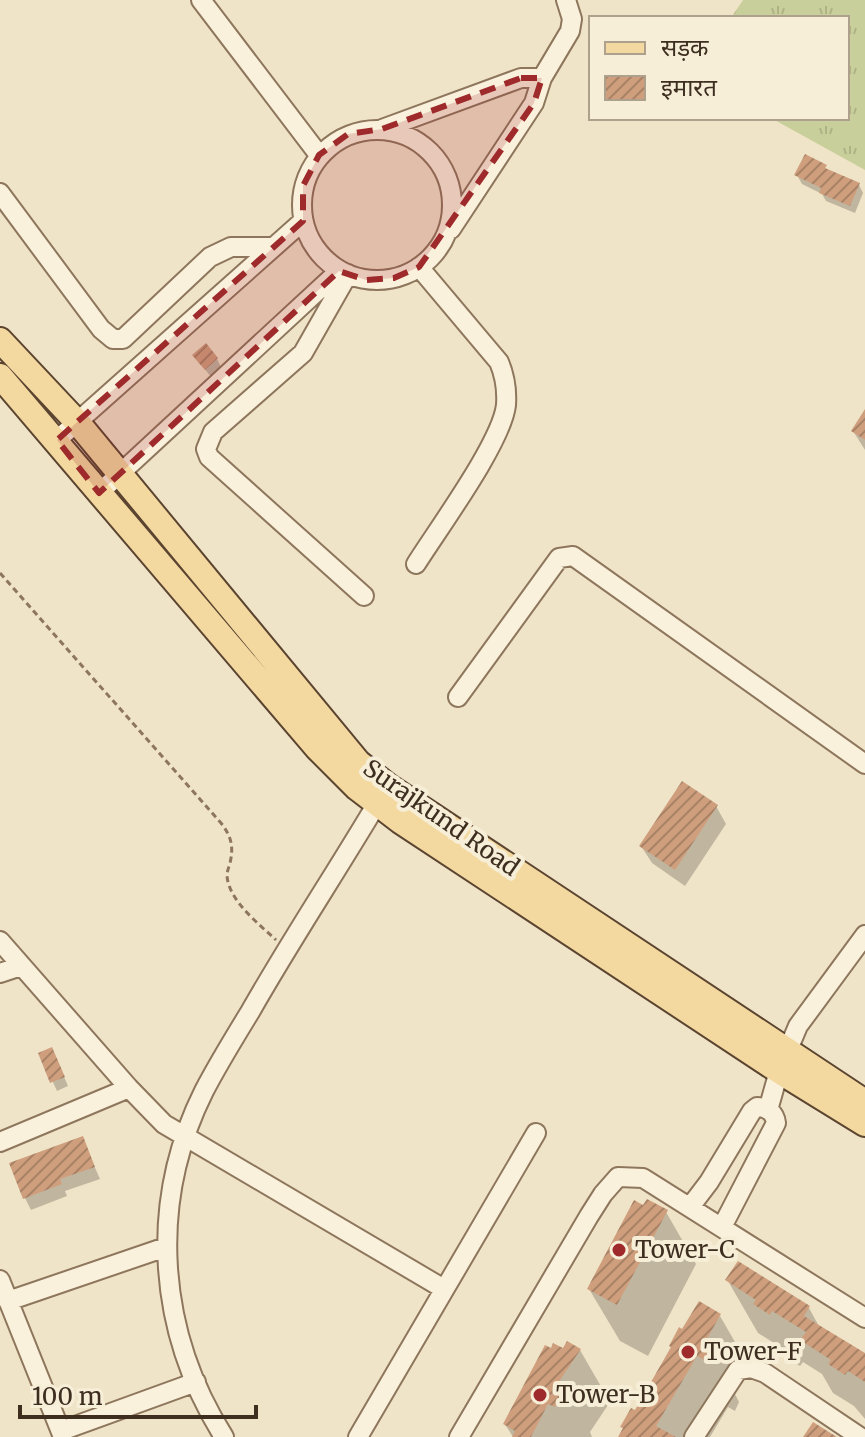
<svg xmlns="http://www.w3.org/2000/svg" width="865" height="1437" font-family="Merriweather,'Noto Sans Devanagari',serif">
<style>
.grass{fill:url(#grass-tufts)}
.shadow{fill:#0003}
.building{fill:url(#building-hatch)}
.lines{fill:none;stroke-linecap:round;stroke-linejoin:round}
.minor-casing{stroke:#8d765c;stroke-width:22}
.major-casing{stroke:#5b4430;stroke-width:28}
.path{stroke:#8d765c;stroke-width:3;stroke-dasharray:6 4;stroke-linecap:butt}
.minor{stroke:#faf1dc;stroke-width:18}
.major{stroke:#f3d9a0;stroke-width:24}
.marked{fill:#9e2a2b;fill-opacity:0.2;stroke:#9e2a2b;stroke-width:6;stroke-dasharray:16 10;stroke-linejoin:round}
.poi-dot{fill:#9e2a2b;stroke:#f7eed8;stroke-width:3}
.labels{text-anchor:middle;stroke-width:8;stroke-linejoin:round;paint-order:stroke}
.street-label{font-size:24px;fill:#3d2e20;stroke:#f7eed8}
.poi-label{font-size:24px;fill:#3d2e20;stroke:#f7eed8;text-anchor:start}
</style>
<defs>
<pattern id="grass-tufts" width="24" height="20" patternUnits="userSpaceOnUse" patternTransform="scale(2)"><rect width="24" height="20" fill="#c9cf9b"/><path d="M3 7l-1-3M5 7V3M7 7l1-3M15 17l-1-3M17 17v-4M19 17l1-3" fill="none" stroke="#aeb285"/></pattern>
<pattern id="building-hatch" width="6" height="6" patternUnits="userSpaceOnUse" patternTransform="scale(2)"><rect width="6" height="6" fill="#cf9f7d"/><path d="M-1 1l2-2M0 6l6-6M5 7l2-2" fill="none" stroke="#a98266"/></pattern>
</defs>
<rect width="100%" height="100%" fill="#f0e4c8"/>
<path class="grass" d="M743,0H865V170L771,118H847V18H731Z"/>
<path class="shadow" d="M825,167L828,172L859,185L863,193L855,213L826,201L822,194L802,184L797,175Z
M195,356L217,359L221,367L211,377Z
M865,412V450L853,431Z
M716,806L726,824L685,886L652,863L641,846Z
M40,1054L56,1058L68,1086L57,1091Z
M82,1138L100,1179L65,1191L67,1196L31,1210L25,1198Z
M666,1212L696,1264L648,1356L620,1341L589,1289Z
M728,1281L809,1308L820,1328L865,1356V1419L854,1406L833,1393L822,1374L803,1362L800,1366L785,1357L779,1346L758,1333Z
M720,1316L750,1368L735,1394L739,1402L735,1411L728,1407L710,1437H621L635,1413Z
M580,1350L610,1402L590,1432L592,1437H513L505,1424L564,1351Z"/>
<path class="building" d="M805,154L827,165L825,168L860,183L850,206L819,193L821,188L794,175Z
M206,343L218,358L205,370L192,355Z
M865,409V440L851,431Z
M682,781L718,805L675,870L639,846Z
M52,1047L65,1077L50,1083L38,1053Z
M83,1136L95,1167L60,1179L62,1184L23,1199L9,1163Z
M647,1199L668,1210L617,1305L587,1289L634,1200L643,1205Z
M738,1261L810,1306L804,1316L865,1353V1382L848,1371L845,1375L828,1364L831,1360L800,1340L806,1332L772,1311L770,1315L753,1304L756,1300L725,1280Z
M699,1301L721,1314L704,1344L711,1348L704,1360L697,1356L656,1426L676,1437H618L623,1428L620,1427L631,1408L635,1410L671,1347L669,1346L679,1327L682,1329Z
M567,1341L581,1349L558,1383L566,1387L555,1407L548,1404L531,1437H512L515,1431L503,1424L545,1345L551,1348L553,1343L563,1348Z
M813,1422L837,1437H803Z"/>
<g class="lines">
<g class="minor-casing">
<path id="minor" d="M201,0L319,155
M382,129L521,78H542
M302 205a75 75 0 1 1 150 0a75 75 0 1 1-150 0Z
M0,193L101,329L113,339H123L210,257L231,247H271
M451,229L534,103L542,78L570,31L572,19L566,0
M348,274L303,353L213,432L206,449L209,457L364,596
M57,440L303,221
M99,493L339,271
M416,564C438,529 502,442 506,405C507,390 505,376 499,362L419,267
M458,697L559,558L573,556L865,764
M0,941L129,1088L164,1124L444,1289
M0,973L21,966
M768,1110L779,1071L798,1026L865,935
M0,1142L129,1088
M690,1207L709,1182L752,1111L757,1107C767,1107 775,1113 776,1123L722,1227
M0,1280L63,1437
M8,1301L166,1247
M61,1431L196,1382
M224,1437C157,1331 148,1203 204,1091C218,1064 234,1038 250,1012C292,938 339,868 382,795
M358,1437L536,1133
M459,1437L589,1216L603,1194L618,1177L643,1178L865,1318
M694,1437L738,1370L751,1368L765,1373L860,1437"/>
</g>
<g class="major-casing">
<path id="major" d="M0,340L78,423L358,762L388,786L865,1102
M0,376L317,748L357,788L400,821L779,1071L865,1124"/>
</g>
<path class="path" d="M0,573L221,823C231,836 234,846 230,863C229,867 227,871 227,876C229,901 259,924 276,940"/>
<use href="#minor" class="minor"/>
<use href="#major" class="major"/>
</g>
<path class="marked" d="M521,78H542L534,103L419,267L394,278L366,280L339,271L99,493L57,440L303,221V186L319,155L348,134L382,129Z"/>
<g class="poi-dot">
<circle cx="619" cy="1250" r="8"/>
<circle cx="688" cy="1352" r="8"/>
<circle cx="540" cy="1395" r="8"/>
</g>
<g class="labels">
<g class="street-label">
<text transform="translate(441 818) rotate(35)" y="8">Surajkund Road</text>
</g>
<g class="poi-label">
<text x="635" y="1258">Tower-C</text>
<text x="704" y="1360">Tower-F</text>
<text x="556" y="1403">Tower-B</text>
</g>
</g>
<rect x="589" y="16" width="260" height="104" fill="#f7eed8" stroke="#ada18e" stroke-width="2"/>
<rect x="605" y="42" width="40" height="12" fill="#f3d9a0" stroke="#ada18e" stroke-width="2"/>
<text x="661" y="56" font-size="24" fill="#3d2e20">सड़क</text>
<rect x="605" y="76" width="40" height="24" fill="url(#building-hatch)" stroke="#ada18e" stroke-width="2"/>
<text x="661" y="96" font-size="24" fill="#3d2e20">इमारत</text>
<path d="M20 1405v12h236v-12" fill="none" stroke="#3d2e20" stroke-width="4"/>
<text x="32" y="1405" font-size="24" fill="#3d2e20" stroke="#f7eed8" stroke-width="6" paint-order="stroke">100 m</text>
</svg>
